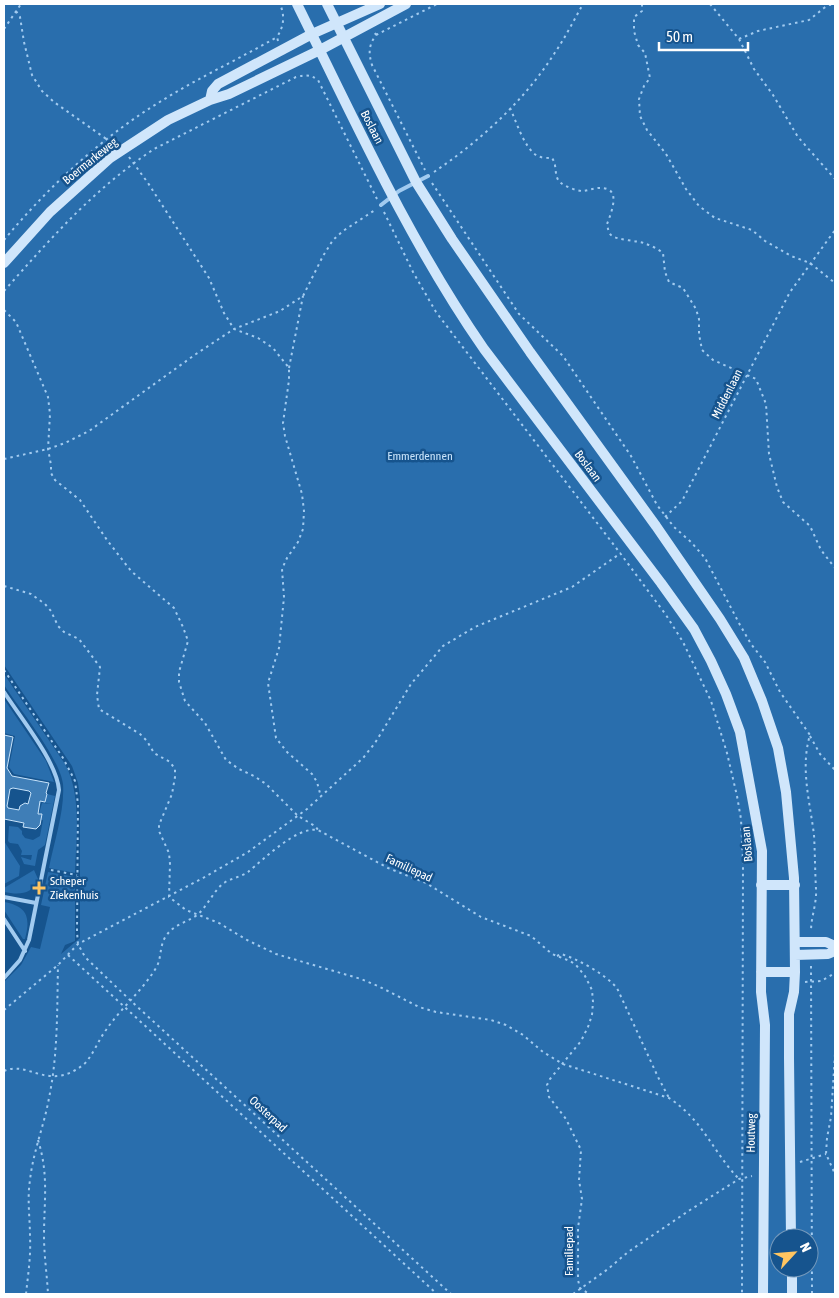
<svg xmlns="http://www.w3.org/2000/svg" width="839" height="1298" font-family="'Asap Condensed',sans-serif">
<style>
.green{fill:#296ead;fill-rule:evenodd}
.building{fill:#3f7eb7;stroke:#c9e4fb;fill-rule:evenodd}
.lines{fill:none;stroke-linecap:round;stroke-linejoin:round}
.path{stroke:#a2cbf0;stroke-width:2;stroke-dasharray:2.5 4;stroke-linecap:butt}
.lane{stroke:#a2cbf0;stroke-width:4}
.secondary{stroke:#d0e6fb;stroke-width:10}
.poi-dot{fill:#ffc561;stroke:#16548e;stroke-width:2}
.labels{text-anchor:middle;stroke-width:5;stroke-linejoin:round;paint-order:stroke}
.street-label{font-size:12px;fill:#fff;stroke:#16548e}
.park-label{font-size:12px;fill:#c9e4fb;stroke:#16548e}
.poi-label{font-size:12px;fill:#fff;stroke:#16548e;text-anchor:start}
</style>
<rect width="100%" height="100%" fill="#16548e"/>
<path class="green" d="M4,4H835V1294H4V982L21,965L31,947L40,949L50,907L41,905L48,872L75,877V941L65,945L61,954L80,938V797L78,783L72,766L4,665ZM779,1238H809V1268H779Z
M4,674L65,764C82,795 76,838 75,873L49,868C54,842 65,810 63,784C60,759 19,708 4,685Z
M4,699L46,761L54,782L14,774L9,767L15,736L4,733Z
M47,794L55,796L45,845L38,850L35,866L24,864L21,857L31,860L32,855H21L22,851L18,844L10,843L8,841L9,826L18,827L22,831V834L25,838L33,840L40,836L43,820H41L42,814H39L42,803L52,804L41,802L38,814L40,801L45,802Z
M4,841L20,866L19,876L4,884Z
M34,870L38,879C32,895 19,895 4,892V888Z
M4,902C27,906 31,917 25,939H23L4,910Z"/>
<path class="building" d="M4,735L13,737L7,768L12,776L49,783L46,793L47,794L45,802L40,801L38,814H42L40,825L36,829L23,827L24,823L4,819ZM13,788L29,791L31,793L28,804L25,803L20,806L19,810L8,808L7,806L10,789Z"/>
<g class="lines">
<path class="path" d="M642,4V11L634,17V31L638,45L645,53L650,78L644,86L639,99L640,116L647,130L666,154L686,189L699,206L715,218L752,230L765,241L791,256L810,263L835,283
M710,4L739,39L754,69L773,95L798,137L835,179
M16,11L20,17L24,42L32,75L42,91L54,102L112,143
M4,29L21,4
M375,33L376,35C369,45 368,52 372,65L425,170
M376,35L437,4
M739,39L758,31L809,20L824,8L829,5H835
M278,41L277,37C284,26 285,16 280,4
M510,108C516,121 524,147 536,155C540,158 547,158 552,158C558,166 553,177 561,183C566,187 577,191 583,191C591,190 598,186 607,189C620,193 610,216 607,224C608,228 608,232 611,235C618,241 638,240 646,244C652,246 658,249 663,253L665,272L669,282L683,288L696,309L699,319V334L702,350L713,360L756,379L766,404L769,454L777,487L783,502L810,526L821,550L835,568
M129,157L148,183L209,278L224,313L234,329L258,338L273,348L289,368V380L283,423L285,436L302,494L304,511L303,529L298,542L287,558L282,569L284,597L279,648L268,683L276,738L287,752L312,774L317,782L321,797
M434,172C480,141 524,101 554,54C565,38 574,20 583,4
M432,183L519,314L563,356L631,456L657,505L674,527L691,542L705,558L740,625L751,644L765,662L780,692L810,735C800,768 810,802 814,835C815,853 815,871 816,889C817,903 811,917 811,931
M384,212L413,272L436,312L620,553L666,615L683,642L711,701L727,753L737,796L741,819L743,861L742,1294
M4,240C48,187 103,136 163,100C200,77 239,59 277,37
M4,291C52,237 94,189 154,149L296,77C305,75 310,74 318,80L377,199
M4,310L16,322L48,397L50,414L48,449L51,465V473L55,480L80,500L107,540L131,571L174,608L183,627L188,641L179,672V682L185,701L205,723L226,760L239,769L254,776L266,784L298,816L315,826L318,830
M289,368L303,296
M4,459L48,449L65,443L89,431L196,354L234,329L280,311L303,296L323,256L333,240L343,231L375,210
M665,517L682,501L790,292L835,230
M4,586L31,594L45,604L51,611L58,626L64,632L79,639L100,667L97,695L99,709L140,734L147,741L154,753L170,762L175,769V777L172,794L159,825V831L169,853L170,864L169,897L186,910L219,923L247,940L276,954L361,979L378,986L419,1007L436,1012L491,1020L506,1025L523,1035L543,1052L563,1064L669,1098C704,1121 712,1151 739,1179
M4,670L63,758L75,781L78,804L77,932L78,944L85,957L131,1001L451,1294
M810,736L820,754L835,770
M51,870L77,875
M68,955L437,1294
M557,956L561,954C578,959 605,974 617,988L658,1077L669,1098
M811,966L812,1294
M805,982L821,981L835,973
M4,1010L58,965L78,944L203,878L248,852L307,809L363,758L375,743L411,684L443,646L475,627L572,587L621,553
M835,1054L831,1117L827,1138L826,1154L835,1174
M4,1071C28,1060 48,1092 83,1065C91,1059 99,1039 106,1030C121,1008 142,991 156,968C162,958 159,946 166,936C174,924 186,923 197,915C208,906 213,891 224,883C231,878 241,877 248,872C264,859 297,826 318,830L388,868L426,883L481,917L531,936L552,954L570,961L576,965L585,976L592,990L593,1002L592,1015L588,1027L581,1041L550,1079L547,1085L549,1097L566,1119L581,1150L579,1180L582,1199L578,1228V1280L580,1288L589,1294
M38,1140C49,1175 44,1201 44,1236C44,1255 47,1275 48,1294
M800,1162L826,1154
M26,1294C28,1275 31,1256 30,1237C30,1218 27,1199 30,1180C33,1152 44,1126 49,1098C58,1054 57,1010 58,965
M573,1294L608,1269L628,1252L690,1210L739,1179L752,1176"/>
<path class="lane" d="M381,205L399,191L428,176
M4,692C20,717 57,762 59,790L29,940L20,960L4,978
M4,897L36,903
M4,919L25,951"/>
<path class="secondary" d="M297,4C355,121 409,241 484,349L661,583L694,629L711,661L726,694L740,732L762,851L761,992L765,1025L763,1294
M327,4L416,182L452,239L530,352L656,526L720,619L744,658L762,701L778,748L786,792L794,878L795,972L794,992L789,1014V1058L791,1238
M210,100L212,91L218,84L312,34L380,4
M4,263L50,212L110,158L168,120L210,100L229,94L320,50L406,4
M761,885H795
M795,942H826L835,946
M795,955L828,954L835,951
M761,972H795
M792,1268V1294"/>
</g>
<path class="poi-dot" d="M36.5 880.5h5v5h5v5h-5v5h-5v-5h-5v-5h5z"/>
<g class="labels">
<g class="street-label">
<text transform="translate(372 127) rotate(63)" y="4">Boslaan</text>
<text transform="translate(90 161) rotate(-39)" y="4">Boermarkeweg</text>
<text transform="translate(727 394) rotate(-63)" y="4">Middenlaan</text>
<text transform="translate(588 466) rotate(53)" y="4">Boslaan</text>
<text transform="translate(747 844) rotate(-95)" y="4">Boslaan</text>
<text transform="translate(409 868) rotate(25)" y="4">Familiepad</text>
<text transform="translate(268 1114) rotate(43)" y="4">Oosterpad</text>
<text transform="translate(751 1133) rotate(-89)" y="4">Houtweg</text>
<text transform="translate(569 1251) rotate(-90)" y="4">Familiepad</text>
</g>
<g class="park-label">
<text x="420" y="460">Emmerdennen</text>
</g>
<g class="poi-label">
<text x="50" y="885">Scheper<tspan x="50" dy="14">Ziekenhuis</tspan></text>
</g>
</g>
<rect width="839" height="1298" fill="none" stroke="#ffffff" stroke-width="10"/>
<g transform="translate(794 1253) rotate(64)"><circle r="24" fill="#16548e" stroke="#7398bb"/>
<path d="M0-4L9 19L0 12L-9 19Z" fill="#ffc561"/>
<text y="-8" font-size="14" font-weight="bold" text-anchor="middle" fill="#ffffff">N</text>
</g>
<path d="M659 42v8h89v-8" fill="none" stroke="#ffffff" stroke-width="2.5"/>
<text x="666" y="42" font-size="15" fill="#ffffff" stroke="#16548e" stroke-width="4" paint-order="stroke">50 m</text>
</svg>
